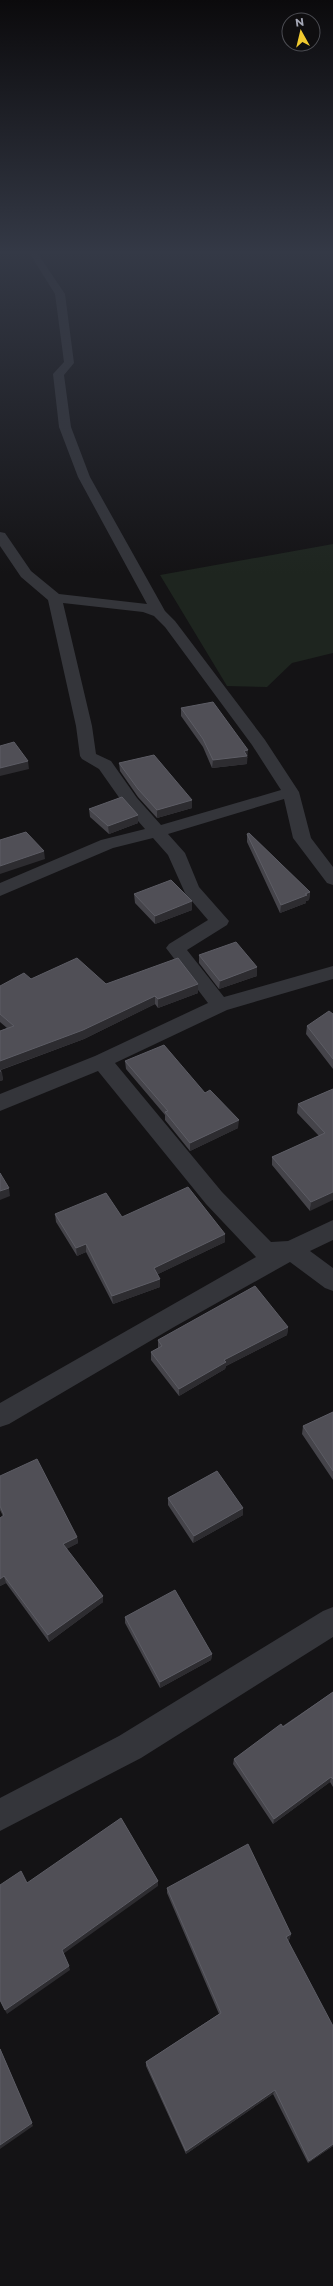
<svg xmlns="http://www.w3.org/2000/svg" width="333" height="2286" font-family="Montserrat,sans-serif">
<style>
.green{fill:#1e251f}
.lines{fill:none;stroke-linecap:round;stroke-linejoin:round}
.street{fill:#34353a;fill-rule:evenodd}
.wall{fill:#45444a}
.shaded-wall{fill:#2d2c30}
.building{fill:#504f56;stroke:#5d5d65}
</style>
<rect width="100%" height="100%" fill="#141315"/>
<path class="green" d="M333,544V653L292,663L267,687L227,686L160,575Z"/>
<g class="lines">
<path class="street" d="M30,254H38L65,294L74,363L64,375L71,427L90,477L165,611L175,621L265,740L299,792L311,838L333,867V885L327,883L293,838L284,799L168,834L185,853L199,887L229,921L227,925L187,950L224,997L333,966V979L227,1010L115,1063L222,1192L271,1242L288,1241L333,1220V1240L310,1251L333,1268V1291L325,1288L290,1262L174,1327L9,1424L0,1427V1403L256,1257L206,1204L98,1071L0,1111V1094L95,1056L208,1003L166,948L169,944L208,920L185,893L168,855L153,838L113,848L0,896V883L101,840L145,829L125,806L99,769L82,759L80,756L76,726L48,600L21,577L0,546V532L5,533L31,571L59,594L147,604L78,477L59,427L53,374L64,362L55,294ZM63,603L143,612L154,616L165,627L252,745L281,790L161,825L137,798L111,761L96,754L92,726Z
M333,1607V1637L141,1758L0,1831V1798L119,1736L323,1611Z"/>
</g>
<path class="wall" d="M181,708L248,758H247V764L212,768L203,747L181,716Z
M119,763L192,808L157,818L138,797L120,771Z
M89,809L138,815V823L109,834L90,817Z
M247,834L310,892L309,900L306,901V903L280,913L247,842Z
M134,894L192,910L155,924L135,903Z
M199,955L257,976L219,989L199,963Z
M31,979L106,984H198V993L158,1008L155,1004L84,1039L1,1070L3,1080L0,1081V1031L7,1028L0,1022V986Z
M333,1014V1069L306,1034L307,1026Z
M125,1061L205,1093L238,1128L190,1151L165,1120V1115L126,1069Z
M333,1089L310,1211L272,1165V1157L319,1136L297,1113L298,1104Z
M55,1214L122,1217L225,1242L158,1274L160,1287L113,1304L86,1252L77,1256L56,1222Z
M288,1327L287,1335L226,1366L225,1369L179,1396L151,1360V1352L158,1348V1340Z
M333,1412V1480L302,1434L303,1426Z
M0,1476L77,1537L78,1543L66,1549L103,1596V1602L49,1642L6,1583L0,1586L3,1516L0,1510Z
M168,1498L243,1508V1515L193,1543L168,1505Z
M125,1617L212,1654L211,1660L160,1688L125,1623Z
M333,1692V1787L330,1782L273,1824L233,1764L234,1759Z
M167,1888L291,1934L289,1940L288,1941L333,2146L308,2163L273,2094L186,2154L146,2066V2062L219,2014L167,1893Z"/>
<path class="shaded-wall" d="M248,750L247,764L212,768L213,760L244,751Z
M28,761L29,769L0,776V768Z
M192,800V808L157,818V810Z
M138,815V823L109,834L108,826Z
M44,851L45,859L0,874V866Z
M310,892L309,900L306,901V903L280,913L281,905Z
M192,901V910L155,924V916Z
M257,967V976L219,989L220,981Z
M198,984V993L158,1008V999Z
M155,996V1004L84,1039L0,1070V1061Z
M0,1072H2L3,1080L0,1081Z
M239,1120L238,1128L190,1151V1143Z
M9,1188L10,1196L0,1200V1191Z
M333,1192V1200L310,1211L311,1202Z
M225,1234V1242L154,1276V1268Z
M86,1244V1252L77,1256L76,1248Z
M160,1279V1287L113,1304L112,1296Z
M288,1327L287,1335L226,1366L225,1369L179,1396V1389L224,1360Z
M243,1508V1515L193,1543L194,1536Z
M77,1537L78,1543L63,1551V1544Z
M4,1576L6,1583L0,1586V1579Z
M103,1596V1602L49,1642L48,1635Z
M212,1654L211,1660L160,1688V1682Z
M331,1777L330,1782L273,1824L274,1819Z
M158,1881V1886L63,1954L62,1950Z
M291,1934L289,1940L284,1942L286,1937Z
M69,1966L70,1970L7,2014L5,2010Z
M0,2048L33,2126L0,2149Z
M275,2090L273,2094L186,2154V2151Z
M333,2144V2146L308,2163L309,2161Z"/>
<path class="building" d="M213,702L248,750L244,751L247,756L213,760L203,739L181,708Z
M14,742L28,761L0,768V746Z
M154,755L192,800L157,810L138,789L119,763Z
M122,797L138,815L108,826L89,809Z
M26,832L44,851L0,866V840Z
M249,833L310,892L305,894L307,895L281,905L247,834Z
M171,880L192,901L155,916L134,894Z
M236,942L257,967L220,981L199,955Z
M77,958L106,984L178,958L198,984L158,999L155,996L83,1030L0,1061V1031L14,1026L0,1014V986L24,973L31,979Z
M329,1011L333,1014V1059L307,1026Z
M164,1045L205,1093L210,1090L239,1120L190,1143L165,1112L168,1111L125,1061Z
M333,1089V1192L311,1202L272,1157L325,1133L298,1104Z
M0,1173L9,1188L0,1191Z
M188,1187L225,1234L154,1268L160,1279L112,1296L86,1244L76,1248L55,1214L106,1193L122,1217Z
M255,1286L288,1327L224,1360L226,1362L179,1389L151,1352L162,1346L158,1340Z
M333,1412V1471L303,1426Z
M37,1459L77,1537L63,1544L103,1596L48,1635L4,1576L0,1579V1518L4,1515L0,1506V1476Z
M217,1471L243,1508L194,1536L168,1498Z
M175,1590L212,1654L160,1682L125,1617Z
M333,1692V1779L331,1777L274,1819L234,1759L281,1724L283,1727Z
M121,1818L158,1881L62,1950L69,1966L5,2010L0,2000V1885L21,1871L27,1883Z
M248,1844L291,1934L286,1937L333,2026V2144L309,2161L275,2090L186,2151L146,2062L221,2013L167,1888Z
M0,2049L32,2123L0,2145Z"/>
<linearGradient id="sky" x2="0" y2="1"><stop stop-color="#0b0a0c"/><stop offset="0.44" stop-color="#343946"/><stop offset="1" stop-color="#343946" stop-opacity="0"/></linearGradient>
<rect width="333" height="574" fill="url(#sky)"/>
<g transform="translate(301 32) rotate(352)"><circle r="19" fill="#0f0e10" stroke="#4b4c52"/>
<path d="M0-3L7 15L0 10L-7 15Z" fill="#f1ca2f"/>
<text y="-6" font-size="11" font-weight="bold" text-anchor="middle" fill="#a5a8b6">N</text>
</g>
</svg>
